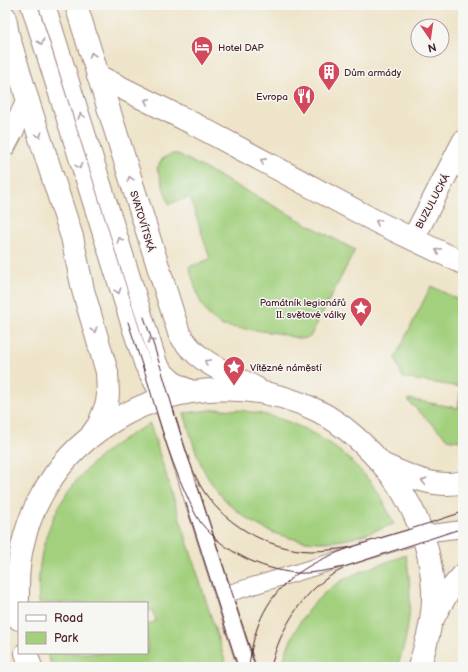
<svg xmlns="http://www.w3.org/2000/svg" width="468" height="672" font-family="'Balsamiq Sans',sans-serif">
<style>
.green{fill:#a2d07d;stroke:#767854}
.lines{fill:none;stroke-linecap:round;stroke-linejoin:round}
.lane-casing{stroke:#9c827a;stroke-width:18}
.street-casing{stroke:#9c827a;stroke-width:24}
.secondary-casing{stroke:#9c827a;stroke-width:24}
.primary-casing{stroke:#9c827a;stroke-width:24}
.lane{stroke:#fff;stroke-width:16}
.street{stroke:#fff;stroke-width:22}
.secondary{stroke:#fff;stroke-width:22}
.primary{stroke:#fff;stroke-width:22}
.tram{stroke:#4a1f2b;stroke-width:1}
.oneway{stroke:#ae9aa0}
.labels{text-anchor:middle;stroke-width:3;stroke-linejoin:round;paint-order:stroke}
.poi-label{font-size:10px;fill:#4a1f2b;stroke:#f6f6f2;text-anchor:start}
.street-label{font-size:10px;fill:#4a1f2b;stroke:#f6f6f2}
</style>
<rect width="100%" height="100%" fill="#f6f6f2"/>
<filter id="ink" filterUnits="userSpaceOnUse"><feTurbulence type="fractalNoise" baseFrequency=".025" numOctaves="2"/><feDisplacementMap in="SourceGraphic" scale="8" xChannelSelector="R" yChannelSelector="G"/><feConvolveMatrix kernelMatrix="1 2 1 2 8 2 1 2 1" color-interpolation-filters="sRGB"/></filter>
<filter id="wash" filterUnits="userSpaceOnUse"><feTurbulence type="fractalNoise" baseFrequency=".012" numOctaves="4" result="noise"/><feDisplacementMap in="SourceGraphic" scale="16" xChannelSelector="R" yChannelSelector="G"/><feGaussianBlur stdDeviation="0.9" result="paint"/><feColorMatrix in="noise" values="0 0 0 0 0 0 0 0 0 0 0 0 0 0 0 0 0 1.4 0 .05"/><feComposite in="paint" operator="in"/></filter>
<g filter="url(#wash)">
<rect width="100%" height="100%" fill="#eee4c9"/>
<path class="green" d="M173,154H178L355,250L310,337L301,339L277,333L223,326C199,314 197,290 189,267L210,259L190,197L169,204L157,168L163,158Z
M431,286L463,302V440C458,441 453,441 448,439L410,403L408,399L458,408L461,387L403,378L395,358Z
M219,409C283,410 338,438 376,489C383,499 388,513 394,524C379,529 364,535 348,539C295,551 240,526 210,481C197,461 191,436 184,413Z
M150,424L227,667H52L47,653H147V625L156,621L152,610L147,612V603H39C33,521 78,459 150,424Z
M406,555C413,593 411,631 397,667H282C291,630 310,599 343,580C363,569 385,563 406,555Z"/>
</g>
<g filter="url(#ink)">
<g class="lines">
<g class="lane-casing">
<path id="lane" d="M29,5L132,333L143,366L161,399L246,667
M47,5L159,363L161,394
M159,363C169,378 180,385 197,390
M223,595L423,534L463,529"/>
</g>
<g class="street-casing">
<path id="street" d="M98,76L194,124L379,223L463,263
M5,145L28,101
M413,239L463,142"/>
</g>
<g class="secondary-casing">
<path id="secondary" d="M5,592L17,576"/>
</g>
<g class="primary-casing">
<path id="primary" d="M76,5L179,333C195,362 228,373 256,388
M5,17L8,35L28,101L72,237L83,290L107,372L108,394L107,403L99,424L92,434
M384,465C408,476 436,489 463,482
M434,617C441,601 451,588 463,575
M19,619C17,611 18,602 18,593C17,555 27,518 47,486C65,456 90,434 120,417C180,383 256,380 318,411C347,426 371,450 391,475C416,509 431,548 433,590C434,617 427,642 419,667
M26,653L31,667"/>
</g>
<use href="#lane" class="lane"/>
<use href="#street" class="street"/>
<use href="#secondary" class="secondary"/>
<use href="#primary" class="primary"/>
<path class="tram" d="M144,317C156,350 166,385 176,419C183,441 189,465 200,485C221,523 268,550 311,551C325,551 339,549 353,547
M128,322L144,371
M143,366C156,409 167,453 186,494C190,503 195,515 201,523C224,552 260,569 296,573C312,574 329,570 344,567L463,528
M197,484L256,667
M186,503L238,667
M249,667C258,577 314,558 390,535C415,528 439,520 463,512
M271,667C280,628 305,586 343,569"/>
</g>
<defs><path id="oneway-chevron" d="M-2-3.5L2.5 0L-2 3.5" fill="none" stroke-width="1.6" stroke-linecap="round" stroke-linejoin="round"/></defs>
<g class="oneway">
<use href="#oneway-chevron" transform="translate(41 42) rotate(72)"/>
<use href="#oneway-chevron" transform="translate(92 55) rotate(-107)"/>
<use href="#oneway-chevron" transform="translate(147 101) rotate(-154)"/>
<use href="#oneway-chevron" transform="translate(81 116) rotate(-107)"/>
<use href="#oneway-chevron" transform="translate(39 135) rotate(72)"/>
<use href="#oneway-chevron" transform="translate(263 161) rotate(-152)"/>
<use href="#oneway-chevron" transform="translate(79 166) rotate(73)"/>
<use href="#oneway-chevron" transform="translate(130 179) rotate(-107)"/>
<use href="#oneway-chevron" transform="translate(378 222) rotate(-153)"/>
<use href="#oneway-chevron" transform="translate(120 240) rotate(-107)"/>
<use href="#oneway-chevron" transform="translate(438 251) rotate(-154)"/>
<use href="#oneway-chevron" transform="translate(118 291) rotate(72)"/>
<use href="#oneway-chevron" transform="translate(94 330) rotate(73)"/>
<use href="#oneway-chevron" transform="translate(151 340) rotate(-108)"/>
<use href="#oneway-chevron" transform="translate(207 362) rotate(-150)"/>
<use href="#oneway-chevron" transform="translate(424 481) rotate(-167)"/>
</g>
</g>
<defs>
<g id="hotel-pin" transform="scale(1.15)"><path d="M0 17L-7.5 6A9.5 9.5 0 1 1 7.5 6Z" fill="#d1495b" stroke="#f6f6f2"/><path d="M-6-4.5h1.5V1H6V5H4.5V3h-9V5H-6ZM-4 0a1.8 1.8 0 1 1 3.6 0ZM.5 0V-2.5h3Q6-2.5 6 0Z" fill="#fff"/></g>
<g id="building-pin" transform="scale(1.15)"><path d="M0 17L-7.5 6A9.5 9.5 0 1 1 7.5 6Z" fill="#d1495b" stroke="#f6f6f2"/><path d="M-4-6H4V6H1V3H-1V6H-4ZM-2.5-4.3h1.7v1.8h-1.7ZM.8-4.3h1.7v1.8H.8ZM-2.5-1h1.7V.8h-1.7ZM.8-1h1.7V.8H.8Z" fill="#fff"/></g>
<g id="restaurant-pin" transform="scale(1.15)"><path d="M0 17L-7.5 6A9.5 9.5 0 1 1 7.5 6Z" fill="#d1495b" stroke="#f6f6f2"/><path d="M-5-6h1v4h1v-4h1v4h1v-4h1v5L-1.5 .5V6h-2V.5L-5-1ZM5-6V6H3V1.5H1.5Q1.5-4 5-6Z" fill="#fff"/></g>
<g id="sight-pin" transform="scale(1.15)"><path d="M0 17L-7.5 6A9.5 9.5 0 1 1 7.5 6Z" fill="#d1495b" stroke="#f6f6f2"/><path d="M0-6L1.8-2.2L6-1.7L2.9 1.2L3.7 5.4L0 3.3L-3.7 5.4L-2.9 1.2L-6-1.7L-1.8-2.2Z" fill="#fff"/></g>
</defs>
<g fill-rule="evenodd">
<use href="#hotel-pin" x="202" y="47"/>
<use href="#building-pin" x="329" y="72"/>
<use href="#restaurant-pin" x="304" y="96"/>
<use href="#sight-pin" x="361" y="308"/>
<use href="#sight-pin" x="234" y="367"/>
</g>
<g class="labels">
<g class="poi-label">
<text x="218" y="51">Hotel DAP</text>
<text x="344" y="76">Dům armády</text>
<text x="288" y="100" text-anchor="end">Evropa</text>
<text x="346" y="306" text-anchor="end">Památník legionářů<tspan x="346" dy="12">II. světové války</tspan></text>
<text x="250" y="371">Vítězné náměstí</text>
</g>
<g class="street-label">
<text transform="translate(432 201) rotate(-62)" y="4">BUZULUCKÁ</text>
<text transform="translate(143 221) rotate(73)" y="4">SVATOVÍTSKÁ</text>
</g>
</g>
<rect width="468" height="672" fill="none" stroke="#f6f6f2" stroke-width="20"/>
<rect x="18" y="602" width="130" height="52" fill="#f6f6f2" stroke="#b1a0a2"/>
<rect x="26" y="615" width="20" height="6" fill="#ffffff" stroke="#b1a0a2"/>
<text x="54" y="622" font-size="12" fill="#4a1f2b">Road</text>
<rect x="26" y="632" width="20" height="12" fill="#a2d07d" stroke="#b1a0a2"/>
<text x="54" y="642" font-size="12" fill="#4a1f2b">Park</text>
<g transform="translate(430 38) rotate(167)"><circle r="19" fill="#f6f6f2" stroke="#b1a0a2"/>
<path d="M0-3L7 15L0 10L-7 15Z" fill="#d1495b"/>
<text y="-6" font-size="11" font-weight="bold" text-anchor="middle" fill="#4a1f2b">N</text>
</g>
</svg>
